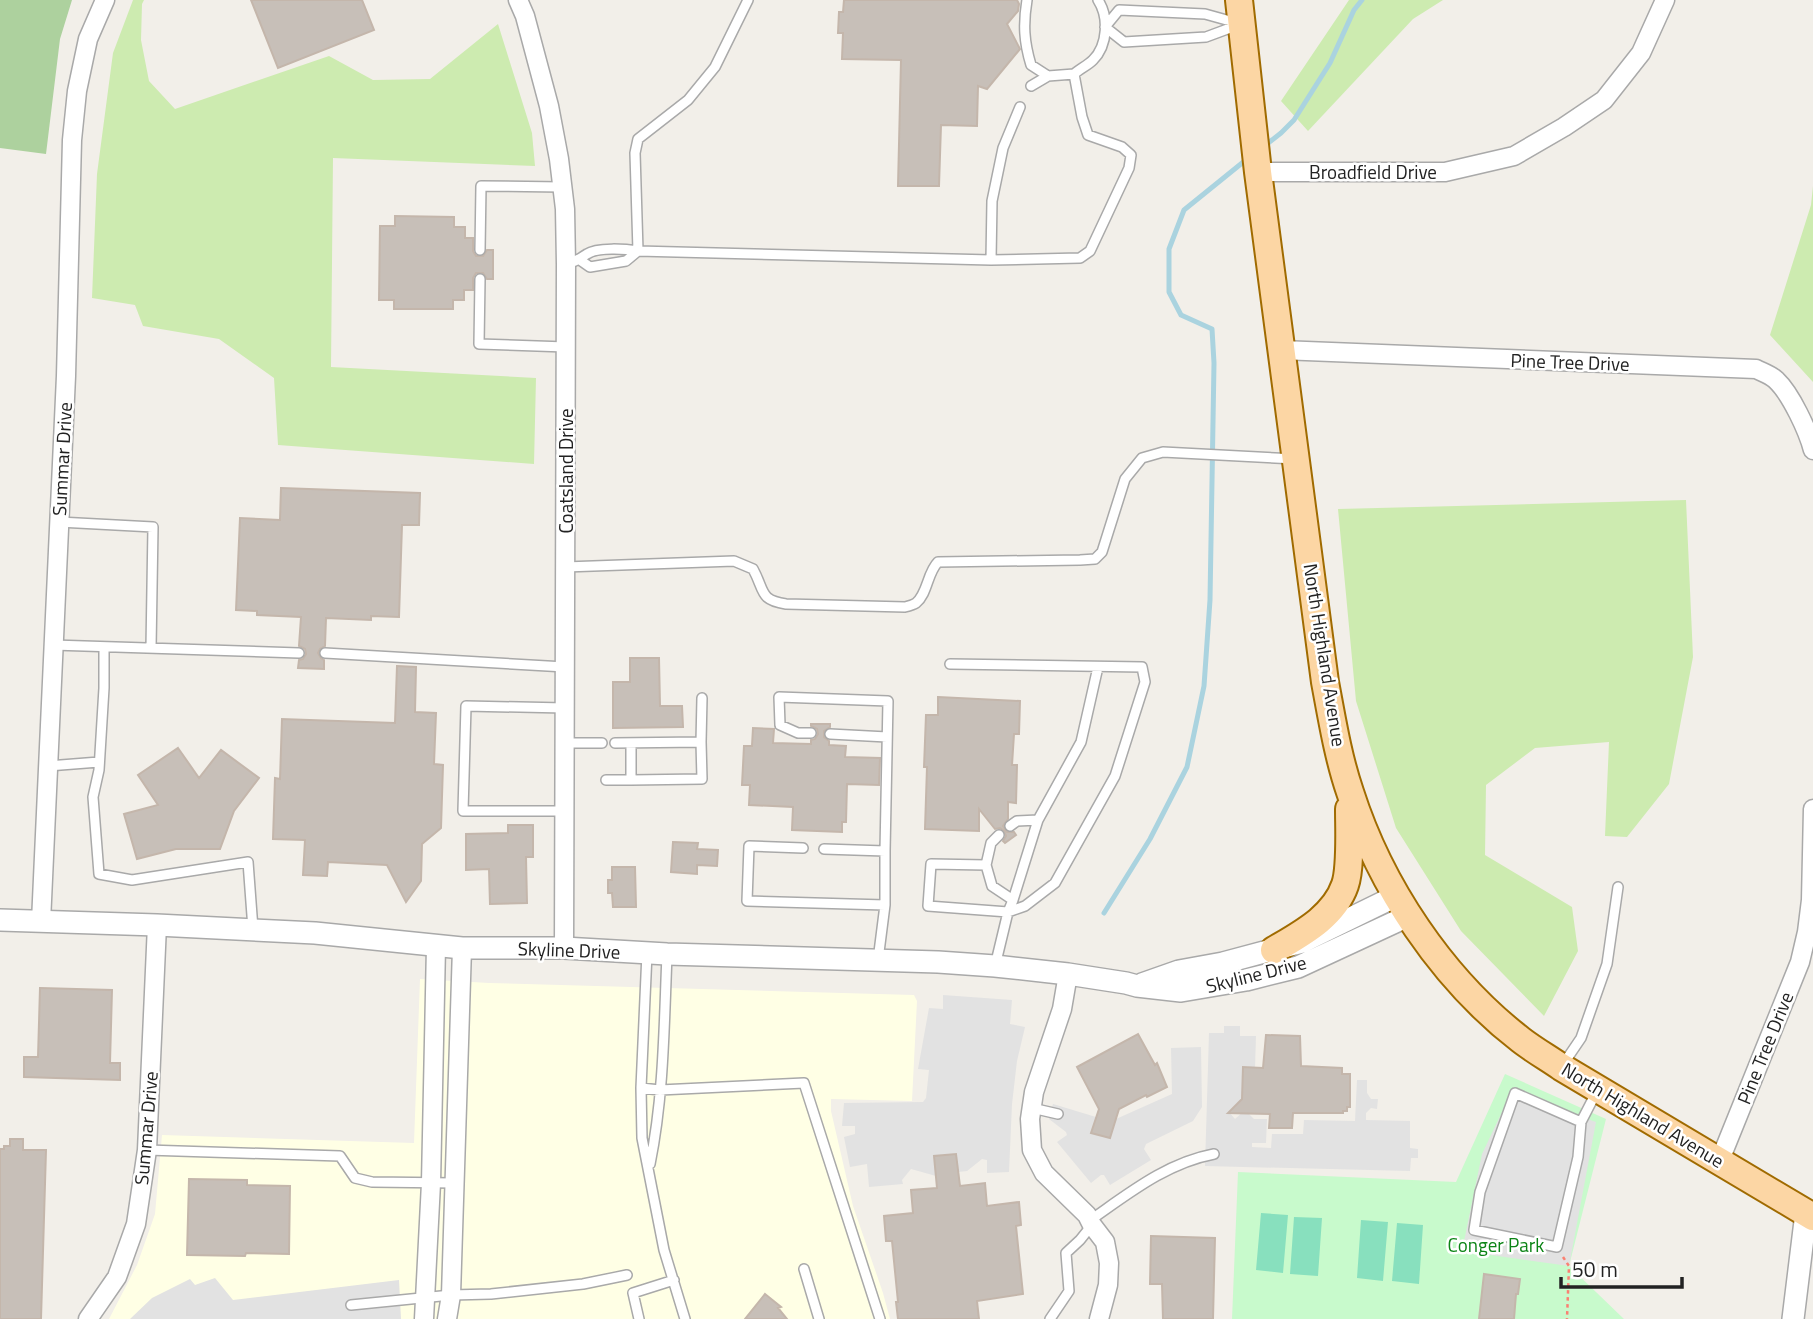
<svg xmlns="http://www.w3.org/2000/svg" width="1813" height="1319" font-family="'Titillium Web',sans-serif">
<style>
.education{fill:#ffffe5}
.grass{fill:#cdebb0}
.forest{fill:#add19e}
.park{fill:#c8facc}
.pitch{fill:#88e0be}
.parking{fill:#e2e2e2}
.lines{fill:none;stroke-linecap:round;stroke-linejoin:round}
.stream{stroke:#aad3df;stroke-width:5}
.building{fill:#c7bfb8;stroke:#c4b6ab;stroke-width:2}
.service-casing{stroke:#a9a9a9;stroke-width:12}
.minor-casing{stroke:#a9a9a9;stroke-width:21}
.tertiary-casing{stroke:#a9a9a9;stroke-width:24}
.primary-casing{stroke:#a06b00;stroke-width:30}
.path{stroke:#fa8072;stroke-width:2.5;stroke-dasharray:3.5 3.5;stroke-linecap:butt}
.service{stroke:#fff;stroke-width:9}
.minor{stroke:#fff;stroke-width:18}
.tertiary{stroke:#fff;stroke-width:21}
.primary{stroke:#fcd6a4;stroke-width:26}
.labels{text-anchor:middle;stroke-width:5;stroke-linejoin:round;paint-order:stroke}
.street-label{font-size:19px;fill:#222;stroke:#fff}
.park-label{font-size:19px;fill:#0c8416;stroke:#fff}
</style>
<rect width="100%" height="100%" fill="#f2efe9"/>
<path class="education" d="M420,979L489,983L914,995L917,1001L912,1101L831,1099V1111L853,1206L883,1293L890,1319H109L137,1265L155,1214L162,1135L414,1143Z"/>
<path class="grass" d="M133,0H144L142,4L141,40L149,81L175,109L329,56L373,80L430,79L498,24L532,133L535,166L333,158L331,367L536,378L534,464L278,445L274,378L219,339L143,326L135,305L92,298L97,174L113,53Z
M1349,0H1443L1413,19L1308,131L1281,101Z
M1813,186V382L1770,335L1811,205Z
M1686,500L1693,657L1669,784L1627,837L1605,836L1609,742L1535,748L1486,785L1485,855L1572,907L1578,951L1544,1016L1461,931L1396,828L1356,701L1338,509Z"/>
<path class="forest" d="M0,0H72L60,39L46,154L0,148Z"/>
<path class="park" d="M1505,1074L1606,1119L1569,1266L1624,1319H1232L1238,1172L1456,1182Z"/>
<path class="pitch" d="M1261,1213L1288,1215L1283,1273L1256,1270Z
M1294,1217L1322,1218L1318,1276L1290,1274Z
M1361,1220L1388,1222L1383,1281L1357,1278Z
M1397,1223L1423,1225L1419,1284L1392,1281Z"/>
<path class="parking" d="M943,995L1012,1000L1010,1024L1025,1027L1017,1061L1012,1104L1009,1172L987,1173V1160L982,1159L967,1171L958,1172L956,1154L935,1156L936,1176L911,1169L902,1180L903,1184L869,1187L867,1164L850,1167L844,1137L855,1134V1126H842L844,1103L923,1102L926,1098L929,1070L918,1069L929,1008L943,1009Z
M1224,1026H1240V1036H1256L1255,1068L1244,1097L1229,1112L1235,1119L1245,1110L1254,1119H1267L1266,1143H1252V1147L1271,1148L1272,1134H1303L1304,1120L1355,1121L1357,1080H1367V1093L1371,1099H1378L1377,1109L1371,1108L1366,1113V1120L1410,1121V1148L1418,1149V1158H1411L1410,1171L1205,1166L1209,1033H1224Z
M1201,1047L1202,1107L1193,1121L1146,1144L1144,1149L1151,1160L1110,1185L1104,1175H1101L1091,1183L1057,1142L1067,1135L1066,1132L1049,1119L1053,1104L1096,1117L1092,1133L1110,1138L1116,1119L1172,1094L1171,1048Z
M1511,1093L1596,1122L1569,1266L1462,1251L1482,1154Z
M215,1278L233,1300L399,1280L401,1319H130L152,1298L190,1279L195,1285Z"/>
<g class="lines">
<path class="stream" d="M1263,147L1281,133L1294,120L1330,63L1354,10L1362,0
M1104,913L1150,839L1187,767L1204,686L1210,600L1214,363L1212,329L1181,315L1169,292V249L1184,210L1247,159"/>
</g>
<path class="building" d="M251,0H362L374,30L278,68Z
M844,0H1017L1019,4L1018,11L1007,24L1020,49L987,89L978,86L977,126L941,125L939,186H898L901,60L842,59L843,33H838L839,12H843Z
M395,216L454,217V227H465V238H473V251L476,256H483L487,250H493V279H487L483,273H476L473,278V290H464V300H453V309H394V300H379L380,226H395Z
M281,488L420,493L419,525H402L399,617L371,616V620L326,618L325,646L320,649L318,653L321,658L324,660V669L298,668L299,660L303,659L306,654L305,649L299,646L301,617L257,615V611L236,610L240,518L280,520Z
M630,658H659L660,706H682L683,727L613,728V682H630Z
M397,666L416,667L415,712L436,713L434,764L443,765L441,828L422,844L421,881L406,902L387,865L328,862L327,876L303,875L305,840L273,839L275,778L280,779L282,719L395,723Z
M938,697L1020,701L1019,734H1014L1012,765H1017L1016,803L1008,802V819L1003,826L1007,832H1014L1016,835L1005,843L1003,841L1006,836L1004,831L1000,828L995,829L979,809V831L925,829L927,767H924L926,715H938Z
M811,724H830V727L824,731V737L829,741V745L846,746L845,757L880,758L879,785L847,784L846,822H842V832L792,830L793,807L749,805L750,785H742L744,746H752L753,728L774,729L773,743L811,744V740L815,739L818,734L817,729L811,726Z
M178,748L199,778L221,750L259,778L234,811L220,849H176L137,859L124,814L158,805L138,775Z
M508,825H533V857H526L527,903L490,904L489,869L466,870V834L508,833Z
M673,842L698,843L697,849L718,850L717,866L697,865V874L671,872Z
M612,867H635L636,907H613L612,893H608V880H612Z
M40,988L112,990L110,1063H120V1080L24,1077V1057H38Z
M1138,1034L1155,1065L1157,1063L1167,1087L1147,1097L1146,1095L1119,1109L1110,1138L1091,1133L1099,1109L1077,1067Z
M1266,1035L1300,1036L1301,1066L1342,1068V1074H1350V1107H1347V1111H1343V1113H1293L1292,1128H1269L1270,1114L1228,1113L1242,1099L1243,1067L1263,1068Z
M10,1139H23V1150H46L41,1319H0V1149H4V1146H10Z
M956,1154L960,1186L985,1183L987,1206L1019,1202L1021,1225L1016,1226L1023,1294L977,1301L979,1319H898L896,1302H898L892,1241H886L884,1216L913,1213L911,1190L937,1188L934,1156Z
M189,1179L247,1180V1185L290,1186L289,1254L246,1253L245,1256L187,1255Z
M1151,1236L1215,1238L1213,1319H1163L1162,1284H1150Z
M1484,1274L1520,1279L1518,1294H1516L1514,1319H1479Z
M765,1294L781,1307L778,1308L787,1319H745Z"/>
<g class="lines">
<g class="service-casing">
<path id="service" d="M748,0L715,67L688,100L638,139L635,153L638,251L991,260L1080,258L1090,251L1129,168L1131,155L1122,147L1088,135L1082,117L1074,74L1048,76L1031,86
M1027,0C1023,24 1024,42 1031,65L1048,76
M1119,10L1205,14L1241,24L1206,37L1124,42L1105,27Z
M1074,74C1080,69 1088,65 1093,60C1108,45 1109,17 1098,0
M480,250L481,186L562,187
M991,260L992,201L1003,148L1020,107
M566,264C578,261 577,260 587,254C597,247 626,249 638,251L626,261L590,267L580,260
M480,279L479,344L566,347
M59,522L153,527L151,648
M565,567L734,561L753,569C765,591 759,600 786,604L905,607C909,606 913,605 916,603C928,593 927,573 938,562L1080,560L1095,559L1102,552L1125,479L1142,458L1163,452L1295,459
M53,645L299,653
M104,647V688L99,770L93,797L99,874L132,880L248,862L253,929
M325,653L565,667
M950,664L1142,667L1145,682L1115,776L1055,883L1025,906L1008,912L995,966
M811,733H798L780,725L779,697L888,701L885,851L824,849
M830,734L887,737
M565,743H602
M615,743L701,742L702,698
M631,743V780L702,779L701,742
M48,766L99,762
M606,780H631
M565,811H463L466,706L565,708
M1010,826L1017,821L1038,820
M803,848L749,846L747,901L885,905L878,960
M885,851V905
M986,865L991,843L999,835
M1013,900L992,886L986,865L931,864L928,906L1008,912L1013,900L1038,820L1081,742L1098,667
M647,953L641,1088L642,1138L664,1250L685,1319
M1562,1066L1581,1038L1607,964L1618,887
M641,1088L660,1090L804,1083L880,1319
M1032,1108L1058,1114
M1581,1122L1578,1157L1557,1247L1474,1230L1480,1192L1515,1093L1581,1122L1597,1091
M147,1150L340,1156L355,1178L372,1182L454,1183
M650,1164C664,1095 664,1024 667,955
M1089,1221C1128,1194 1166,1163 1214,1154
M804,1269L819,1319
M351,1305L451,1295L491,1294L583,1284L627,1275
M639,1319L633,1293L674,1280
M1050,1319L1069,1291L1066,1253L1080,1240L1092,1225"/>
</g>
<g class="minor-casing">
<path id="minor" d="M518,0L525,16L549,106L559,159L565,209L566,264L564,948
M1258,172H1445L1514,156L1564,127L1604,100L1641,53L1665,0
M1281,350L1756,369C1762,372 1771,375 1776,380C1791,394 1808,431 1813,450
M41,922L66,376L72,140L77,91L88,39L105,0
M1068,974L1062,1009L1034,1092L1030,1119L1032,1150L1044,1173L1087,1215L1092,1225L1105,1242L1109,1263L1108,1285L1099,1319
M1720,1160L1800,962L1807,932L1811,900L1813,809
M88,1319L117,1277L136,1224L147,1150L157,925
M424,1319L431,1183L436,946
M447,1319L451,1295L462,948"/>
</g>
<g class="tertiary-casing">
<path id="tertiary" d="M0,920L157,925L315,933L462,948H564L667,954L938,962L995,966L1068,974L1126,983L1137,986L1181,991L1246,980L1298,967L1408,916
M1142,984L1179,971L1223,963L1302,942L1396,896
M1793,1319L1806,1213"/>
</g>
<g class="primary-casing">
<path id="primary" d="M1239,0L1258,172L1325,682C1332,719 1338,757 1350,792C1380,886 1442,979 1521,1040C1534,1050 1548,1058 1561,1067L1813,1217
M1274,950C1301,934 1334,917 1345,885C1351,868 1349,829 1349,809"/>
</g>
<path class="path" d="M1563,1257L1569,1266L1567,1319"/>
<use href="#service" class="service"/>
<use href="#minor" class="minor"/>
<use href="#tertiary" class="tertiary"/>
<use href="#primary" class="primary"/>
</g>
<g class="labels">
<g class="street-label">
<text x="1373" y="179">Broadfield Drive</text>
<text transform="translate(1570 362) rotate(2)" y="7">Pine Tree Drive</text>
<text transform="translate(62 459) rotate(-87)" y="7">Summar Drive</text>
<text transform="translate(566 471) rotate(-90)" y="7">Coatsland Drive</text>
<text transform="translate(1325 655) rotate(81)" y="7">North Highland Avenue</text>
<text transform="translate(569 950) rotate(2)" y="7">Skyline Drive</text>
<text transform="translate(1256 974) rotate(-14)" y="7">Skyline Drive</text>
<text transform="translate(1765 1048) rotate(-68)" y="7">Pine Tree Drive</text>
<text transform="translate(1643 1115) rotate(31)" y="7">North Highland Avenue</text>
<text transform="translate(146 1128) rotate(-85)" y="7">Summar Drive</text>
</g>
<g class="park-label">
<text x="1496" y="1252">Conger Park</text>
</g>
</g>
<path d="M1561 1277v10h121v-10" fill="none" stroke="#222222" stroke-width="3.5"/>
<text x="1572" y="1277" font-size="21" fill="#222222" stroke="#ffffff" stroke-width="5" paint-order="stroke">50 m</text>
</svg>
